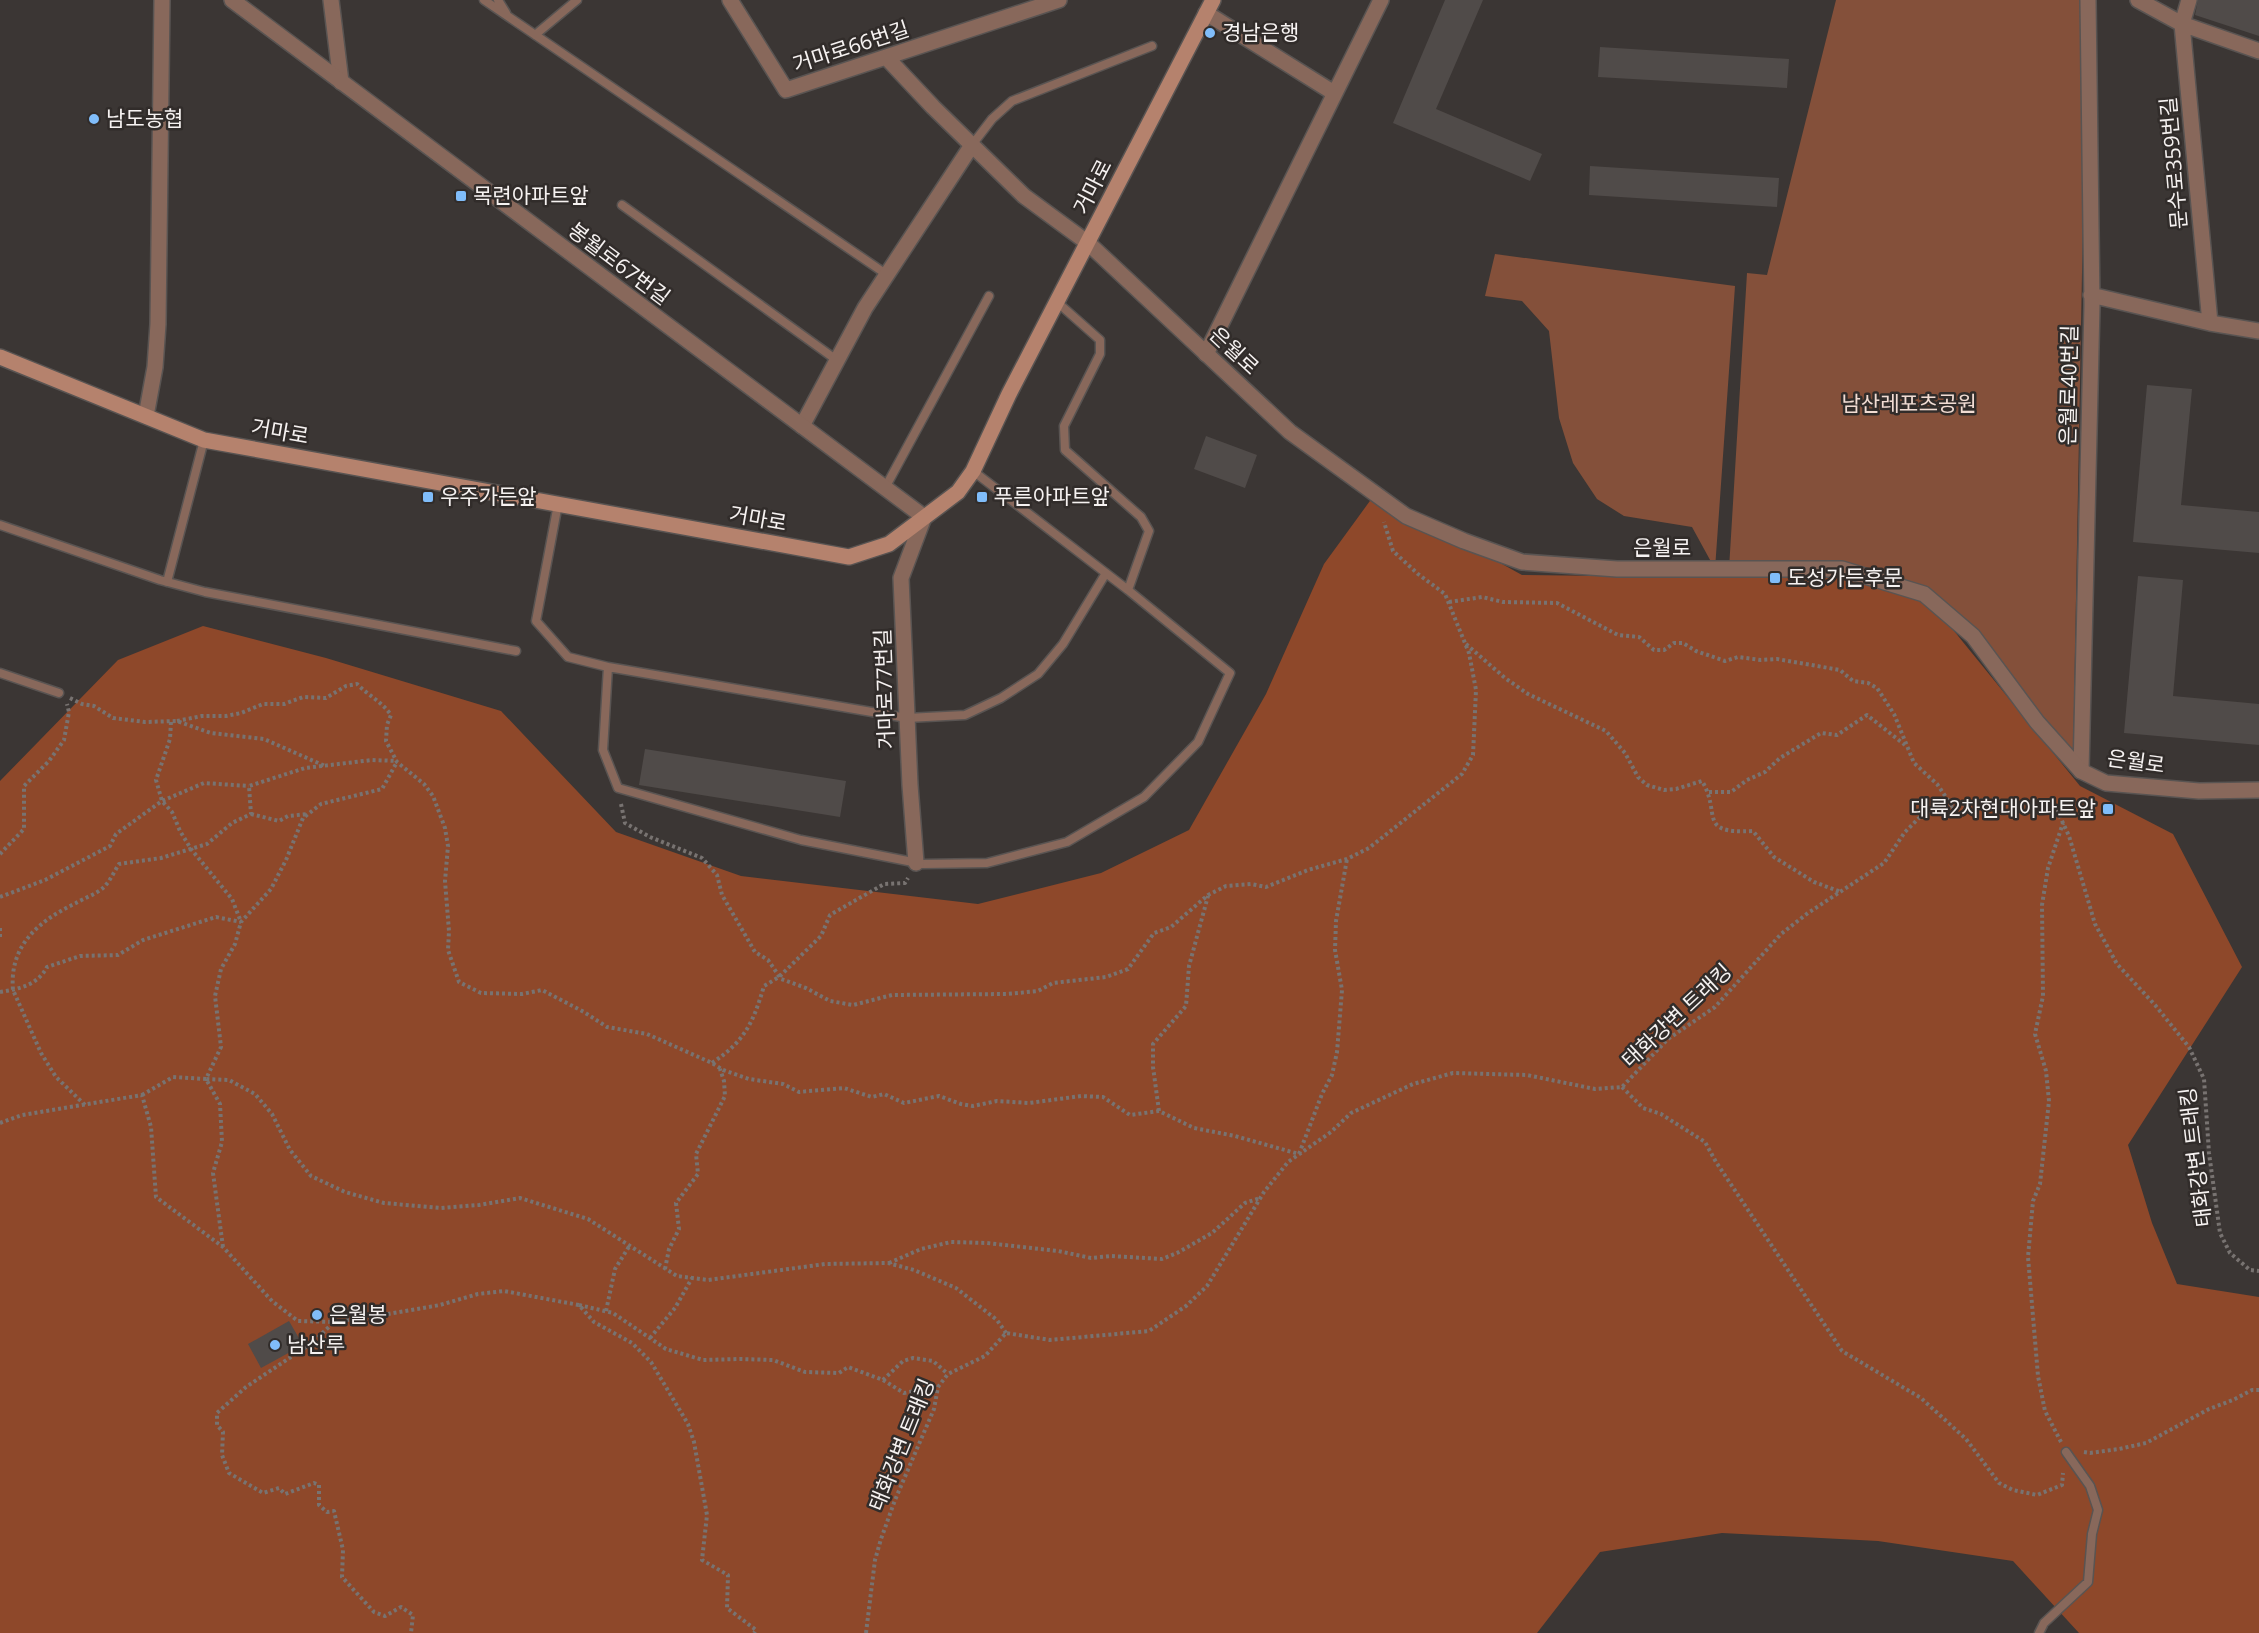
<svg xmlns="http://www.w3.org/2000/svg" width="2259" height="1633" font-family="'Open Sans','Noto Sans KR',sans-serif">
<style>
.green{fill:#84503a}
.forest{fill:#8e482a}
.building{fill:#504b49}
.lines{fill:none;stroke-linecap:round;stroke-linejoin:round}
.service-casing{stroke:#595452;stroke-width:11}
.minor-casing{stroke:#595452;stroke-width:18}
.tertiary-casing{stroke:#595452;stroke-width:18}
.secondary-casing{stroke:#595452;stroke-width:18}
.path{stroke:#787371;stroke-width:4;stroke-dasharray:3 3;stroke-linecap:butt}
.service{stroke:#88685b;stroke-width:8}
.minor{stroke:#88685b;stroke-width:15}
.tertiary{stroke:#88685b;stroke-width:15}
.secondary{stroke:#b5826d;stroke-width:15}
.poi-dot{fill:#80bdfa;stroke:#312c2a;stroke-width:2}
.labels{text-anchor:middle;stroke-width:5;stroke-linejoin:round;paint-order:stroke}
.poi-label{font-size:21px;fill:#f6f2f1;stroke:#312c2a;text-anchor:start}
.street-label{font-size:21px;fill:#f6f2f1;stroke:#312c2a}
.park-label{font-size:21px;fill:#f1dcd3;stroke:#312c2a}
</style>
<rect width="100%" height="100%" fill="#3b3634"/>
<path class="green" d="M1836,0H2087L2073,762L1973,636L1842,569H1729L1747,273L1767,275Z
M1495,254L1735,286L1715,569L1692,527L1624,516L1597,499L1573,463L1559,418L1549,331L1522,301L1485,296Z"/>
<path class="forest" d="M1375,494L1522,575L1775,578L1836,576L1924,594L2080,786L2173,834L2242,967L2128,1145L2152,1223L2177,1284L2259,1297V1633H2079L2013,1561L1878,1541L1722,1533L1600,1552L1537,1633H0V781L118,660L203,626L326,658L501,711L616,832L741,876L978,904L1101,873L1189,830L1266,694L1324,564Z"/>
<path class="building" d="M1445,0H1483L1436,109L1542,154L1530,181L1393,123Z
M2198,0H2259V36L2195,15Z
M1600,47L1789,59L1787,88L1598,77Z
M1590,166L1779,178L1777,207L1589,195Z
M2147,385L2192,389L2181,505L2259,512V553L2133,542Z
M1206,436L1257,455L1245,488L1194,469Z
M2138,576L2183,580L2173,696L2259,704V745L2124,733Z
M645,749L846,781L840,817L639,785Z
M289,1321L303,1345L261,1368L248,1344Z"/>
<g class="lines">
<g class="service-casing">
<path id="service" d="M484,0L886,274
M498,0L506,13
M535,35L577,0
M972,145L992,119L1012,101L1152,46
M622,205L838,361
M1057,302L1100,340V354L1064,426L1065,450L1141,517L1149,531L1128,590
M885,488L989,296
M558,504L536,621L568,657L608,667L603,750L618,788L801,840L923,864L987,863L1067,842L1144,797L1198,742L1230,673L1128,590L973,471
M0,525L160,580L205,592L516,651
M167,582L204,440
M608,667L907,718L965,715L1001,698L1038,674L1063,644L1106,573
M0,673L59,693
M2039,1633L2044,1623L2088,1582L2092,1534L2098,1510L2090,1486L2066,1452"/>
</g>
<g class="minor-casing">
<path id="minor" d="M331,0L341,82
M730,0L786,90L1059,0
M2138,0L2182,24L2259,51
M2189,0L2182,24L2210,323
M1206,13L1334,93
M886,57L933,107L1024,196L1088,243
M2091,295L2210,323L2259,331
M1206,354L1381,0
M146,416L155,367L158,324L162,0
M802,426L865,308L972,145
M2081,771L2092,305L2088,0
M916,863L910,785L901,578L924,517"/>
</g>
<g class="tertiary-casing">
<path id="tertiary" d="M232,0L924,517
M1088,243L1290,432L1406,516L1464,541L1522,562L1617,569H1842L1924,594L1973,636L2037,722L2081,771L2106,783L2199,791L2259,790"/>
</g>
<g class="secondary-casing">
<path id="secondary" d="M0,357L204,440L849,557L889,544L958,492L973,471L1009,394L1213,0"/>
</g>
<path class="path" d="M1449,602L1482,597L1503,602L1557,603L1618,635L1639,637L1654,650H1664L1674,643H1683L1696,651L1725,661L1738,657L1761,660L1777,659L1840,670L1853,681L1868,683L1877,688L1894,714L1914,763L1937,784L1952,806
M1466,644L1505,678L1528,694L1606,731L1625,753L1638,777L1647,785L1664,790L1676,789L1702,781C1722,814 1696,834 1753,831L1774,857L1814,882L1841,892
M70,698L82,704L94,706L113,718L145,722L177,721L211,733L264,739L325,766
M177,721L202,716H226L241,713L263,704H284L303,697L326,698L346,686L357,684C368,695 382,702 391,715L387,725L386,741L397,762L424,784L433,796L445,828L448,846L445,881L449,931L448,950L459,982L481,993L522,994L542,990L584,1012L607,1027L647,1034L712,1063L723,1070L749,1079L783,1084L799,1092L844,1088L872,1097L884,1094L904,1103L939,1096L961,1104L973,1106L997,1101L1029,1103L1081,1096L1103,1097L1130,1115L1159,1111L1194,1128L1235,1136L1299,1154L1322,1094L1332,1075L1337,1052L1342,990L1335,950L1336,921L1347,859
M171,722L170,739L156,780L162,801L172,812L180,831L191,849L232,899L241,922
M1709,792H1731L1747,780L1765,772L1780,758L1821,733L1837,735L1867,715L1905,745
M621,804L625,823L650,837L702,858L717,875L722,895L755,952L768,960L781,979L806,988L830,1001L853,1005L892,995L1007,994L1038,991L1053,983L1106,977L1128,969L1154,933L1171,927L1208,895L1226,886L1251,884L1266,887L1308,870L1347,859L1369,848L1462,774L1473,755L1476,690L1469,653L1445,594L1418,574L1393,551L1384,522
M251,814L279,821L288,816L308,814
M0,854L24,829V786L49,761L64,740L69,712L67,704
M0,897L45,880L110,846L116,834L162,801L204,783L249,786
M0,928V939
M0,992C19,989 38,985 47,967L80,956L118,955L143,940L216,917L241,922
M712,1063C745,1041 753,1023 764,986L779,977L821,936L830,915L884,884L905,883L908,878
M1622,1087L1643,1108L1661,1114L1705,1142L1716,1162L1842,1351L1921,1398L1966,1439L1999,1483L2013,1490L2037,1495L2062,1485L2063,1473
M142,1095L173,1077L206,1079L221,1047L215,996L221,969L235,944L241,922L271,889L286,860L303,818L321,804L382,789L397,762
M85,1105L56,1077L41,1053L13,990C9,945 39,921 76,903C84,898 97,894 104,887C110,881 114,872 119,864L161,858L207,844L232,823L251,814L249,786L305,768L372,760L397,761
M1159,1111L1153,1067V1044L1186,1006L1189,966L1208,896
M0,1123L22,1115L142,1095L151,1127L156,1197L223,1247L272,1301L298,1321L333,1322L388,1314L440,1305L478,1294L504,1291L579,1305L594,1322L632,1343L651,1362L688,1424L694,1442L707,1515L702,1560L728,1575L727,1608L756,1630L754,1633
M223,1247L213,1173L222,1142L220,1104L206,1079L229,1080L255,1094L272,1114L290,1150L311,1176L345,1192L384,1203L441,1208L479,1205L520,1198L588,1219L677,1276L708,1280L825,1264L888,1263L914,1270L956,1288L997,1320L1006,1333
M889,1263L921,1249L951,1242L987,1243L1058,1251L1091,1258L1111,1256L1162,1259L1177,1253L1212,1233L1245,1203L1260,1198
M665,1269L669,1249L679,1229L676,1203L698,1174L696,1154L725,1096L724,1081L720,1069
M579,1305L613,1313L666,1349L703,1360L740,1359L773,1360L805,1372L839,1373L848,1367L883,1380L904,1393L938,1387
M606,1311L615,1269L630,1245
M333,1323L312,1343L246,1387L217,1413V1425L223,1432L222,1455L229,1473L263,1493L279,1488L285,1494L314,1483L319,1485V1505L327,1512L334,1511L343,1550L342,1577L374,1612L385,1616L401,1607L413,1615L411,1633
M650,1338L675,1308L692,1278
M883,1380L903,1361L913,1358L933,1361L948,1374
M2061,1442L2045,1411L2038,1376L2028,1257L2033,1201L2040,1184L2049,1101L2046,1071L2035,1034L2043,996L2042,905L2048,868L2063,823
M2084,1452L2090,1453L2119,1449L2146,1443L2209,1409L2233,1400L2252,1390H2259
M866,1633L875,1560L881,1539L895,1500L934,1409L938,1387L948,1374L985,1356L1006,1333L1050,1340L1149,1331L1186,1306L1207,1286L1264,1192L1288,1162L1331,1132L1351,1113L1413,1084L1453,1073L1527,1075L1595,1089L1622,1087L1668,1039L1715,1007L1781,934L1808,913L1884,863L1905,832L1925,812L1989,799L2057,810L2069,836L2095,924L2117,964L2155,1005L2189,1047L2204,1079L2209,1153L2220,1233L2230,1253L2250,1270L2259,1271"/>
<use href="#service" class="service"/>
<use href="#minor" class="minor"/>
<use href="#tertiary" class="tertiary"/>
<use href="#secondary" class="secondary"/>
</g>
<g class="poi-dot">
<circle cx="1210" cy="33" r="6"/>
<circle cx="94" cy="119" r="6"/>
<rect x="455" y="190" width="12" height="12" rx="3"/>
<rect x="422" y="491" width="12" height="12" rx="3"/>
<rect x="976" y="491" width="12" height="12" rx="3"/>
<rect x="1769" y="572" width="12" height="12" rx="3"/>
<rect x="2102" y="803" width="12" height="12" rx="3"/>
<circle cx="317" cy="1315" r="6"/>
<circle cx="275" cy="1345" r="6"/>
</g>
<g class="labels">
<g class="poi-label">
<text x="1222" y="40">경남은행</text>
<text x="106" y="126">남도농협</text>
<text x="473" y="203">목련아파트앞</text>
<text x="440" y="504">우주가든앞</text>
<text x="994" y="504">푸른아파트앞</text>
<text x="1787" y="585">도성가든후문</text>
<text x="2096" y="816" text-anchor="end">대륙2차현대아파트앞</text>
<text x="329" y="1322">은월봉</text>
<text x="287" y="1352">남산루</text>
</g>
<g class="street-label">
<text transform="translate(851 47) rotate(-18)" y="7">거마로66번길</text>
<text transform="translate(2174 163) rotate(-95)" y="7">문수로359번길</text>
<text transform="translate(1093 187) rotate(-63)" y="7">거마로</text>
<text transform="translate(619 264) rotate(37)" y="7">봉월로67번길</text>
<text transform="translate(1234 351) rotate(43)" y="7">은월로</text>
<text transform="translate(2069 385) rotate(-89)" y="7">은월로40번길</text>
<text transform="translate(280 432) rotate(10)" y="7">거마로</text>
<text transform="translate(758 519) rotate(10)" y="7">거마로</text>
<text x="1662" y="555">은월로</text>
<text transform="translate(885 689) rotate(-92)" y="7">거마로77번길</text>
<text transform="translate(2136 762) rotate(8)" y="7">은월로</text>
<text transform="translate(1677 1016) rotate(-43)" y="7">태화강변 트래킹</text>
<text transform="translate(2196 1157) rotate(-97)" y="7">태화강변 트래킹</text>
<text transform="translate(902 1445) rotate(-68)" y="7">태화강변 트래킹</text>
</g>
<g class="park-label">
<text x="1909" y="411">남산레포츠공원</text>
</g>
</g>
</svg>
